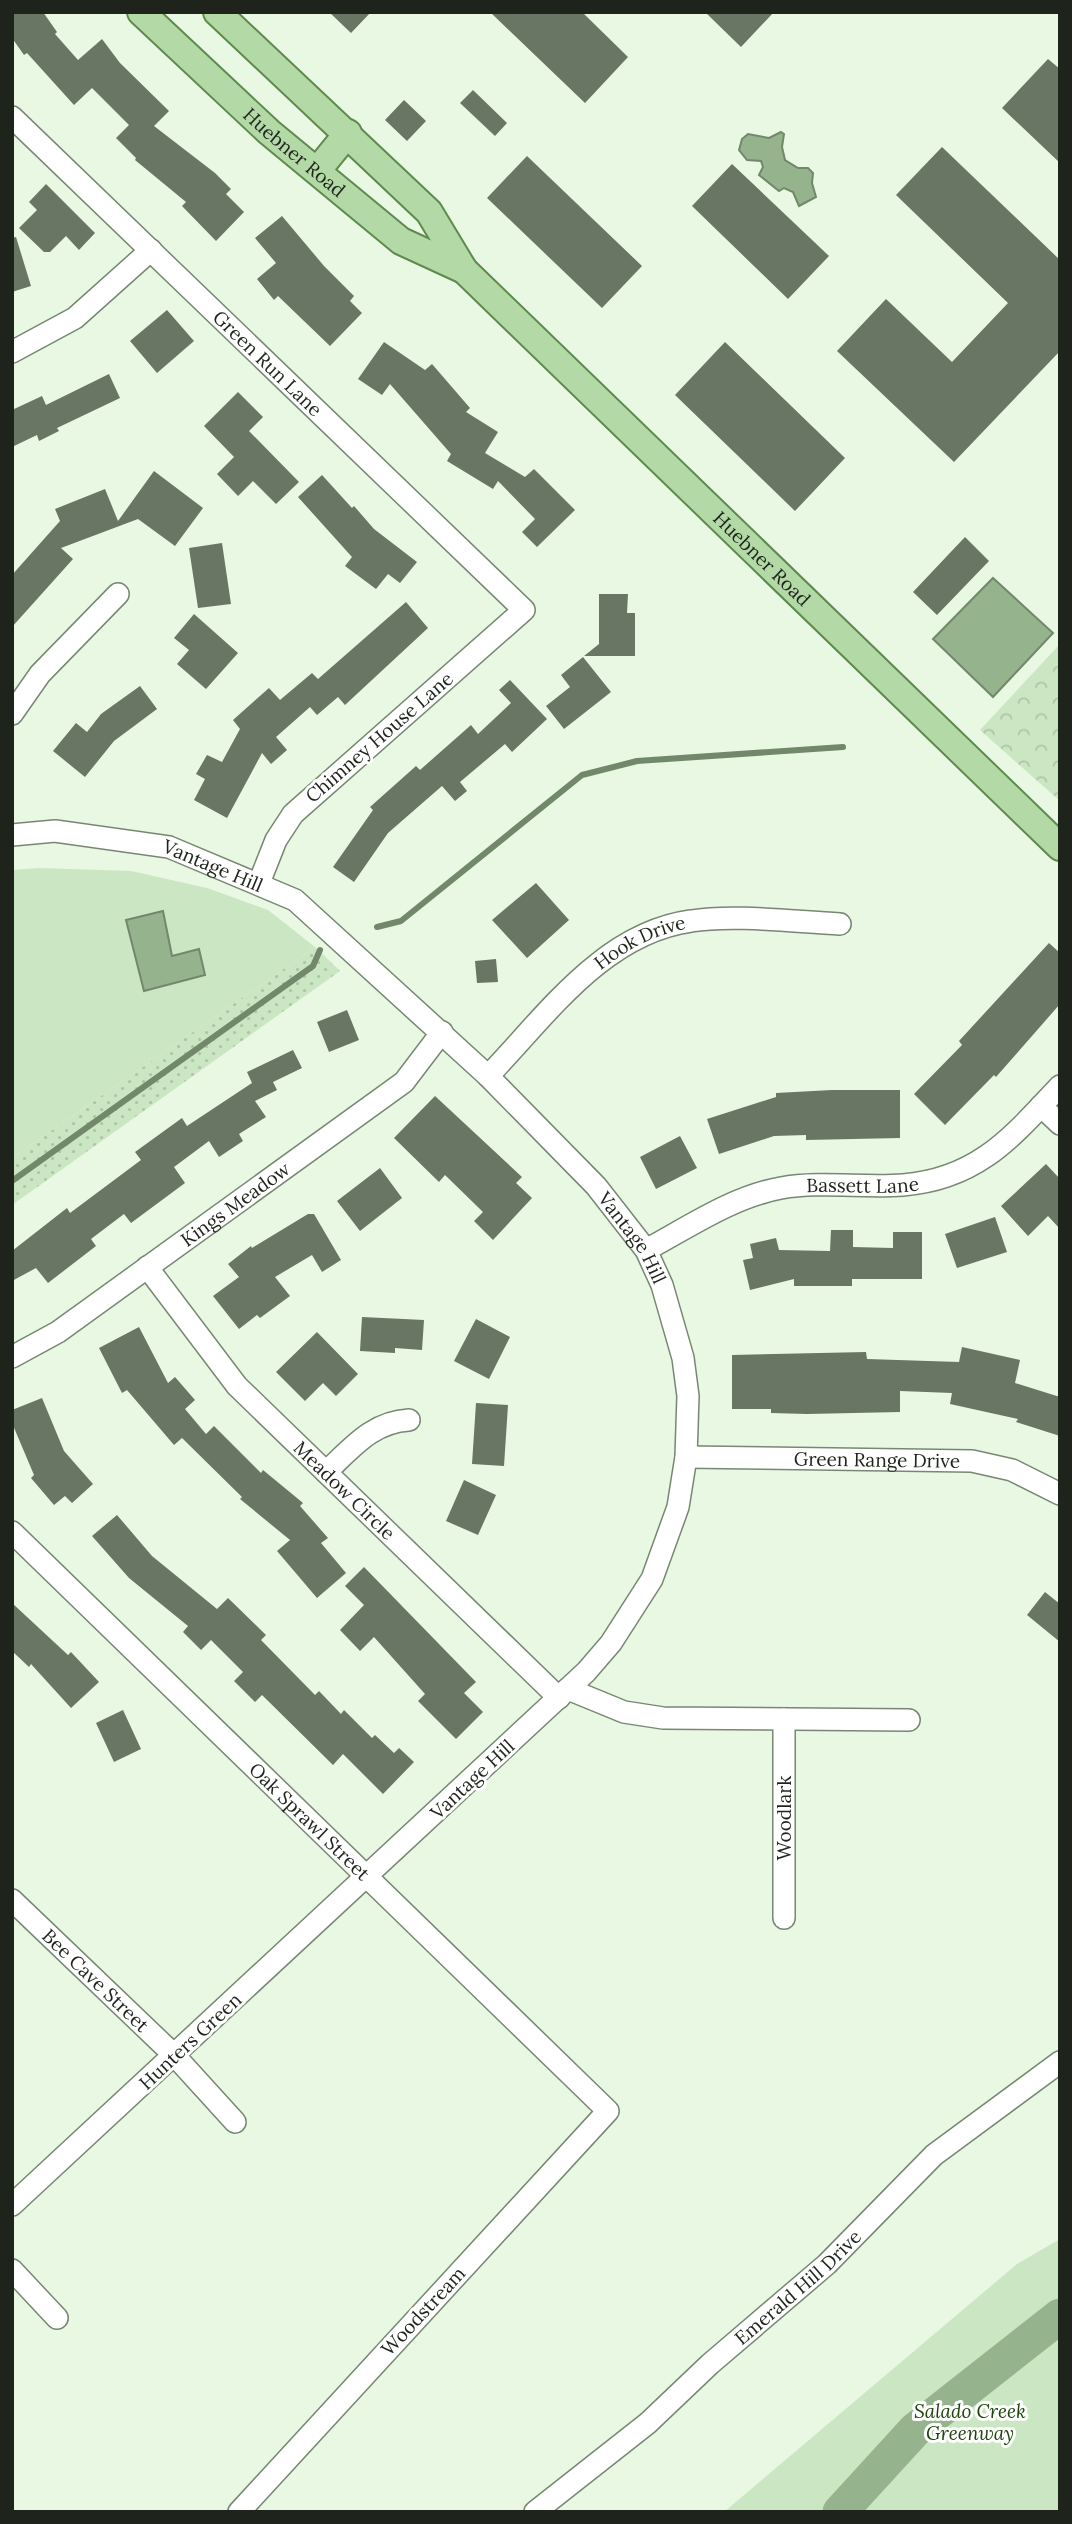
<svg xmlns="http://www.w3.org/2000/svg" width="1072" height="2524" font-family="Lora,serif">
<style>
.grass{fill:url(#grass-dots)}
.forest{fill:url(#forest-crowns)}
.green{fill:#cbe6c3}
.water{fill:#95b38c;stroke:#71886a;stroke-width:2}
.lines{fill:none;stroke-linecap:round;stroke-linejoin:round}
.stream{stroke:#71886a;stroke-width:6}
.river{stroke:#95b38c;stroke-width:35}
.building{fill:#687663}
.minor-casing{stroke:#788773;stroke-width:24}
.major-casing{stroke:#5e894f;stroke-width:30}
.minor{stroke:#fff;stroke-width:21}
.major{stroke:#b3d9a6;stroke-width:26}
.labels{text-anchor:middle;stroke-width:6;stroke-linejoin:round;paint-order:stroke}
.street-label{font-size:19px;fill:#1e241c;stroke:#fff}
.park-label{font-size:19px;font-style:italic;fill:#1d450c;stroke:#fff}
</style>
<defs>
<pattern id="grass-dots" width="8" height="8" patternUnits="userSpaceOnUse" patternTransform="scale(1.75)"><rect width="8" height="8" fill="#cbe6c3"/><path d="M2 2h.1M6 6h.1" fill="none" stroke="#aec5a7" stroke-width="1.8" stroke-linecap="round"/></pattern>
<pattern id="forest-crowns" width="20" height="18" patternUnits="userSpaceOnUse" patternTransform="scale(1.75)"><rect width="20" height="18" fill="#cbe6c3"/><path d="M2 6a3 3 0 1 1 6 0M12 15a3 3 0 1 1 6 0" fill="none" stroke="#aec5a7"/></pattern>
</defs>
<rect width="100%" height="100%" fill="#e8f8e2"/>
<path class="grass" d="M315,947L340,971L12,1205V1158Z"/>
<path class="forest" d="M1060,644V801L980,730Z"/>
<path class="green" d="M39,868L131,871L207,888L268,910L315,947L12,1158V870Z
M1060,2239V2512H724L1017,2264Z"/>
<path class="water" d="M781,132L784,134L782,147L785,160L798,168H808L813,173L812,183L816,197L799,206L793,192L784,188L779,191L759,175L763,167L761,161L747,160L739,150L742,139L748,134L769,138Z
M993,578L1053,633L993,697L933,639Z
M163,911L172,956L199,949L205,975L144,991L126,920Z"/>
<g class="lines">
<path class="stream" d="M377,927L401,921L582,775L637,761L843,747
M12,1181L313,966L320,950"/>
<path class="river" d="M840,2512L915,2430L1060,2316"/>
</g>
<path class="building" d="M12,12H43L57,32L55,34L78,60L102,39L120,63L169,111L154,126L215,173L231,189L226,194L244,212L216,241L182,206L186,202L135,160L136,158L116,138L129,125L92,88L74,105L27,53L24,55L12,38Z
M329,12H371L351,33Z
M490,12H582L628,57L585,103Z
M705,12H774L741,47Z
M1048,59L1060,69V163L1002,108Z
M473,90L507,123L495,136L460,103Z
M404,100L426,121L407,141L385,120Z
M942,147L1060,260V351L954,462L837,351L886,299L952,362L1008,303L896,195Z
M527,156L642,266L602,308L487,198Z
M732,164L829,256L788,299L692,206Z
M46,184L95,233L79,250L66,236L50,252H44L19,228L37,210L29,202Z
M282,216L324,266L354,296L350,301L362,313L330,346L278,296L274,300L257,279L276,263L255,238Z
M16,237L31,286L12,292V238Z
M167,310L194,341L157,373L130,341Z
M384,342L425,370L432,364L470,408L466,412L498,432L485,453L525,477L534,469L575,510L537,547L522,532L535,519L498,481L493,489L447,461L451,454L390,384L382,395L358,379Z
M725,342L845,458L795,511L675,395Z
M109,374L120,398L57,428L59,431L39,441L37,435L12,447V410L42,396L46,405Z
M238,392L263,417L249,431L299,482L276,504L253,481L238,496L217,474L234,457L204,426Z
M154,471L203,508L175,546L138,519L61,548L73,559L12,627V575L60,521L55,509L105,489L118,521Z
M322,475L352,508L354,506L374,529L417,562L400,583L388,574L376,589L345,566L352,557L298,497Z
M965,537L989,561L937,615L913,592Z
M222,543L231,604L198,608L189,548Z
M599,594H628L627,613H635V656H584L599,644Z
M406,602L428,628L345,705L338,697L317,715L310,707L276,737L287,750L271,764L262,753L227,818L194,800L205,779L196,774L207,755L222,762L240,729L233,720L269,688L280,700L312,673L318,679Z
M194,614L238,653L206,689L177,664L189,650L174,638Z
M583,657L611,692L564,729L546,706L570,687L561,675Z
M510,680L547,719L512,752L505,744L460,782L467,791L455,801L442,786L388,833L354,882L333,867L373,810L370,807L416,766L420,770L471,725L478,734L511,703L499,690Z
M140,686L157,709L114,741L85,777L53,751L76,723L87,732L101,714Z
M536,883L569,920L527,958L492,920Z
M1049,943L1060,953V1004L996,1077L994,1075L945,1125L914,1094L962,1045L959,1041Z
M496,959L498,982L477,983L475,961Z
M347,1010L359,1040L329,1052L317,1022Z
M293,1050L302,1068L273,1082L277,1090L255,1101L266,1117L239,1134L243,1141L219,1157L209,1141L174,1167L185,1183L131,1223L124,1214L91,1239L96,1246L48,1283L36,1268L12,1281V1251L67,1208L70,1213L141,1160L135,1152L182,1118L187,1126L252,1083L247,1072Z
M832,1090H900V1138L806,1140V1135L774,1136L719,1154L707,1119L776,1097V1093Z
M435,1096L522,1177L516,1183L532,1198L493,1240L474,1221L483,1212L445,1175L439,1182L394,1138Z
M680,1136L697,1168L656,1189L640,1157Z
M1046,1164L1060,1179V1229L1048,1216L1028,1236L1001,1206Z
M380,1168L402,1198L360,1231L337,1201Z
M308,1214H314L341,1260L322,1272L312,1255L275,1277L290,1296L260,1318L257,1315L239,1329L213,1296L239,1277L228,1264L251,1246L252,1248Z
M995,1217L1007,1252L957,1268L945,1234Z
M831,1230H853V1247L893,1248V1232H922V1279H852V1286H794V1279L750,1290L743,1260L753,1258L750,1244L776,1238L779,1250L830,1251Z
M362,1317L424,1320L422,1350L395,1348V1353L360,1351Z
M476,1319L510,1337L489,1379L454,1361Z
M139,1327L168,1383L175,1377L195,1400L185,1409L206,1434L214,1426L261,1473L263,1470L303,1503L300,1506L328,1538L321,1543L346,1573L317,1598L277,1551L290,1540L240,1499L242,1497L182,1438L174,1445L127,1390L122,1393L99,1348Z
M317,1332L358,1374L336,1396L323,1383L305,1401L276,1372Z
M962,1347L1020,1360L1015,1383L1060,1397V1436L1016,1422L1018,1419L950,1404L952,1393L900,1391V1412L807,1414L771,1413V1409H732V1355L866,1352L867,1359L959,1362Z
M42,1398L64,1451L93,1484L72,1503L65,1496L54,1505L31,1478L34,1475L12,1423V1410Z
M476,1403L508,1405L504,1466L472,1464Z
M464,1480L496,1495L478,1535L446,1521Z
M117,1515L152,1556L217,1609L228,1598L266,1635L261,1640L315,1695L319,1691L341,1714L344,1710L372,1738L375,1735L394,1753L399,1748L414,1762L383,1794L343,1754L333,1765L262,1695L255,1702L234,1681L243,1672L211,1640L201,1650L183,1632L188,1626L129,1578L92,1536Z
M364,1567L476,1682L464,1693L483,1712L456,1739L418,1701L425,1694L374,1637L360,1651L340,1630L364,1605L345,1586Z
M1045,1592L1060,1604V1642L1027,1615Z
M12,1603L68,1655L71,1652L99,1682L71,1708L31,1664L29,1667L12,1651Z
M123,1710L141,1749L114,1762L96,1723Z"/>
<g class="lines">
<g class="minor-casing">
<g id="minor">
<path id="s1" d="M12,117L524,610L293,814L276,840L259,883"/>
<path d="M12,352L75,318L151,250"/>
<path d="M12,714L40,674L118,594"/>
<path id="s2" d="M12,835L55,831L169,847L295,900L488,1076L596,1186L646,1250L662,1285L683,1358L688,1396L686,1457L678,1507L652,1579L611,1643L586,1672L12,2205"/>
<path id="s3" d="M488,1076C546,1016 603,933 691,921C734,914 795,922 840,924"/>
<path d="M1041,1106L1060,1124"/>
<path id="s4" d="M646,1250C689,1227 732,1197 781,1188C821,1181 862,1188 903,1185C978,1179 1012,1137 1060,1086"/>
<path id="s5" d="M147,1267L237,1386L559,1698"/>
<path id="s6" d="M12,1357L58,1332L404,1082L442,1032"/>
<path id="s7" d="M686,1457L972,1461L1012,1470L1060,1494"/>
<path d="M326,1472C352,1448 372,1422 409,1420"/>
<path id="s8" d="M12,1532L608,2111L239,2512"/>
<path d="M568,1689L624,1712L663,1718L909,1720"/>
<path id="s9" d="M12,1900L175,2056L235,2122"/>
<path d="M784,1918V1719"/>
<path d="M12,2270L57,2318"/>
<path id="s10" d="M535,2512L648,2423L710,2364L827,2264L934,2155L1060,2062"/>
</g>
</g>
<g class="major-casing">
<g id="major">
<path id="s11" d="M141,12L269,132L401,241L464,270"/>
<path id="s12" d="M217,12L429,212L464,270L1060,847"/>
<path d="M317,171L348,133"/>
</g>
</g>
<use href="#minor" class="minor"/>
<use href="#major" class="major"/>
</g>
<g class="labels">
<g class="street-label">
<text dy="7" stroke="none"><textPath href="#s11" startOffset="208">Huebner Road</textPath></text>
<text dy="7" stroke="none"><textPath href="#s1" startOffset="355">Green Run Lane</textPath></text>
<text dy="7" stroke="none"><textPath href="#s12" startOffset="774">Huebner Road</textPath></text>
<text transform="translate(379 737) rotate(-41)" y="7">Chimney House Lane</text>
<text dy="7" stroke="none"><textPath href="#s2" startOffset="206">Vantage Hill</textPath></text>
<text dy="7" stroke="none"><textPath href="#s3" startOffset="205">Hook Drive</textPath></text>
<text dy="7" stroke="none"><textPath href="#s4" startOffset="231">Bassett Lane</textPath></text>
<text dy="7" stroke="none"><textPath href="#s6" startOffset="271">Kings Meadow</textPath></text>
<text dy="7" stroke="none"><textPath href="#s2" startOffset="774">Vantage Hill</textPath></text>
<text dy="7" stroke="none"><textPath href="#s7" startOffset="191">Green Range Drive</textPath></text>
<text dy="7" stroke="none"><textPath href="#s5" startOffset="299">Meadow Circle</textPath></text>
<text transform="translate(472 1779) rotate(-43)" y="7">Vantage Hill</text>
<text transform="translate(784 1818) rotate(-90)" y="7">Woodlark</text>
<text dy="7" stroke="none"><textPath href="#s8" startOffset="415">Oak Sprawl Street</textPath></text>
<text dy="7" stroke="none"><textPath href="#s9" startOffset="116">Bee Cave Street</textPath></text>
<text transform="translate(190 2041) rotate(-43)" y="7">Hunters Green</text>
<text dy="7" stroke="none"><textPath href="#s10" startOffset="346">Emerald Hill Drive</textPath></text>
<text transform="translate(423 2311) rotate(-47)" y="7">Woodstream</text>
</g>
<g class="park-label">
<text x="970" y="2418">Salado Creek<tspan x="970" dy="22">Greenway</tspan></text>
</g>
</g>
<rect width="1072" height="2524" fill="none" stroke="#1e241c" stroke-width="28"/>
</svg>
